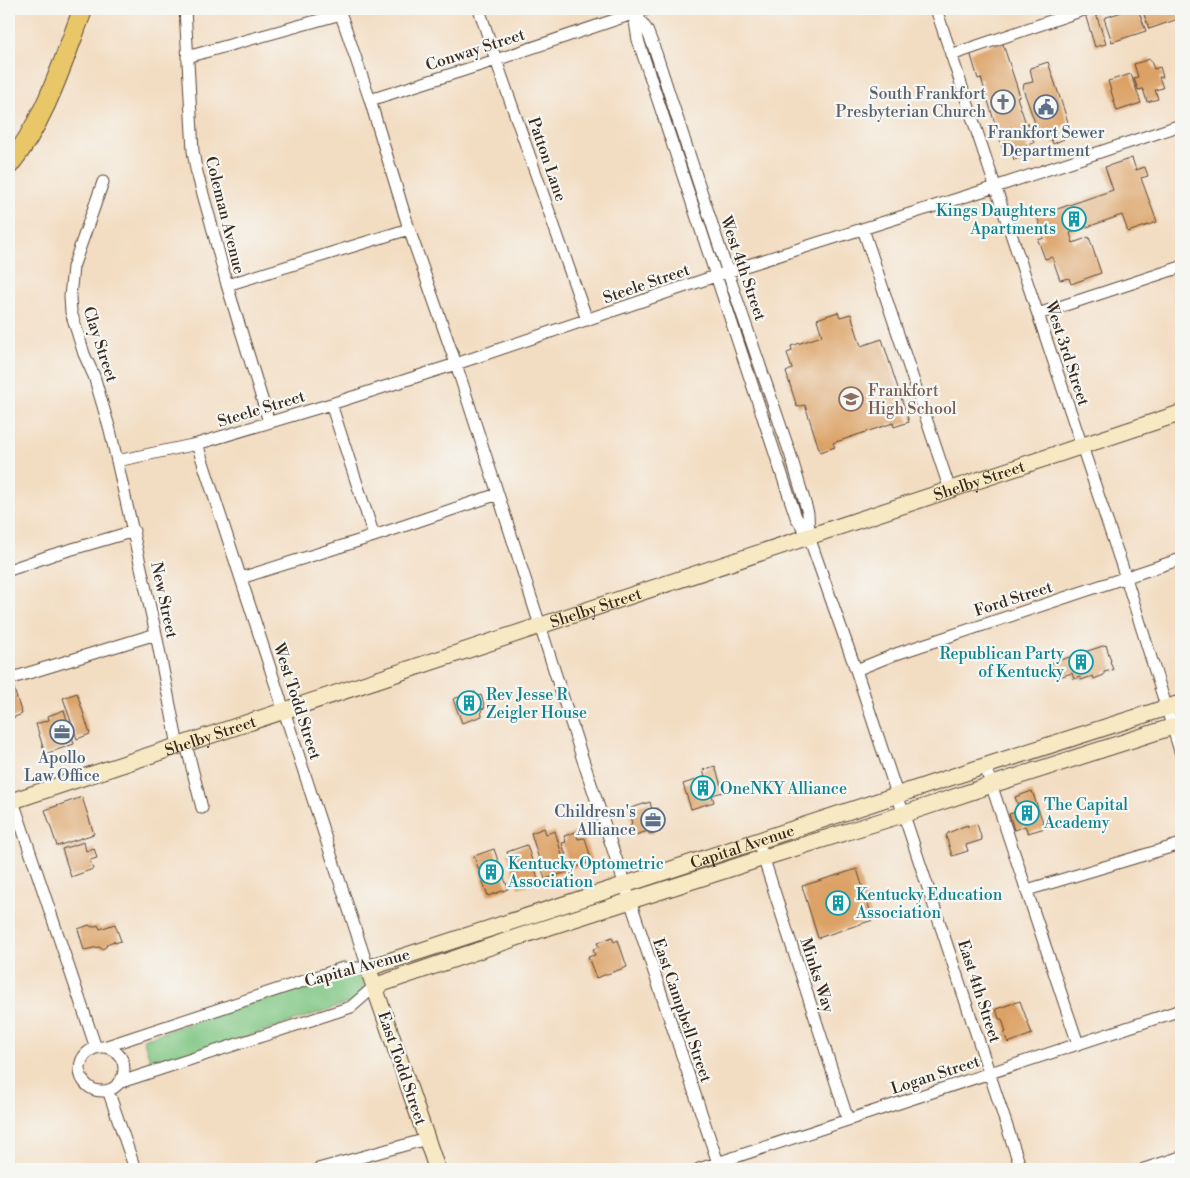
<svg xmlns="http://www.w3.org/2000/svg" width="1190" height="1178" font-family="'Libre Bodoni',serif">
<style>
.green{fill:#7fc682;stroke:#5d7850}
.building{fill:#dca165}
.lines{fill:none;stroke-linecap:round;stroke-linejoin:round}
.street-casing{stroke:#574537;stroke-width:13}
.secondary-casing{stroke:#574537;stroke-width:18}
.primary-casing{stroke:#574537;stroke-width:21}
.street{stroke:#fff;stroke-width:11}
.secondary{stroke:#f6e9c3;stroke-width:16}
.primary{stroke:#e9c769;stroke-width:19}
.labels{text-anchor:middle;stroke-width:4.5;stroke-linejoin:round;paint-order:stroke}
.street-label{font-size:16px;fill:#3b2a1e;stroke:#f6f6f2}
.worship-label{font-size:16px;fill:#5b616d;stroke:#f6f6f2;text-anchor:end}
.service-label{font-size:16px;fill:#4e5e75;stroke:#f6f6f2}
.culture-label{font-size:16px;fill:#0d838f;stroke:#f6f6f2;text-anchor:start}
.education-label{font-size:16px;fill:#785e54;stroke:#f6f6f2;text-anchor:start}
</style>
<rect width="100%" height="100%" fill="#f6f6f2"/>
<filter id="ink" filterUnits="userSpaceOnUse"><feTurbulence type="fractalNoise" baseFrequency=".02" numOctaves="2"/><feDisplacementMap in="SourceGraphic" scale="10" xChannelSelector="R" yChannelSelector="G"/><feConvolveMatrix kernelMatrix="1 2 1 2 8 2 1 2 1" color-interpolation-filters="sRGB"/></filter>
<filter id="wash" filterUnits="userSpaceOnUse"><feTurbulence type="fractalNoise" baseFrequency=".0096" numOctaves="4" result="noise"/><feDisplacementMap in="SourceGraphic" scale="20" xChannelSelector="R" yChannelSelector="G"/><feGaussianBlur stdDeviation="1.12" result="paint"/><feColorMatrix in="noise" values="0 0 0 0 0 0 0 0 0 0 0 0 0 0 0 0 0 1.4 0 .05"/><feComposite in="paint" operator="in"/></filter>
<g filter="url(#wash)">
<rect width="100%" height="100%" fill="#f3ddc2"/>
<path class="green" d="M344,972C355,973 368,979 362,992C360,996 357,998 354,1001L153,1068L143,1039Z"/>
<g id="blocks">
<path class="building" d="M1130,9H1138L1146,31L1112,42L1104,18Z
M1142,9H1181V18L1149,29Z
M1095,11L1106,44L1095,47L1085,14Z
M1002,41L1020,96L1017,97L1026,124L1028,123L1034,143L1026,145L1029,155L1014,160L1011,151L1004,153L981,78L978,79L970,52Z
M1150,59L1154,69L1160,67L1163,77H1159L1163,88L1155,90L1158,99L1147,102L1143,89L1138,90L1134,78L1138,77L1134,64Z
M1048,62L1069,125L1060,127L1064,139L1053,144L1048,131L1039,134L1023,89L1024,84L1033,82L1030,68Z
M1131,74L1141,103L1117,111L1108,81Z
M1132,158L1136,170L1145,167L1148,176L1141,178L1157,222L1128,232L1122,215L1070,233L1073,243L1089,237L1101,273L1071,284L1069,278L1060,280L1052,257L1045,259L1038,240L1044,238L1037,216L1113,190L1105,167Z
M838,312L840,317L851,314L861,346L882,339L909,422L894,427L893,423L833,443L835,447L820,452L805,405L797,407L786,372L792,369L787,353L792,351L791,346L822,336L817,319Z
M1106,645L1111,661H1110L1113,670L1104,672V675L1094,679L1093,676L1081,680L1080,677L1074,679L1072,673L1056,678L1051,663Z
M12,683L22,714L10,719L9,716V684Z
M475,692L476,697L481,695L485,708L481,709L482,716L462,723L453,699Z
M77,693L90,734L77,739L63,698Z
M64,710L74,744L45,754L36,724L49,720L48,716Z
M715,766L723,792L712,795L714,802L691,809L683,784L705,777L703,770Z
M1032,791L1045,828L1028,833L1025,826L1014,830L1009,814L1020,811L1015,797Z
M82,797L94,834L57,846L45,810Z
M650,802L652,810L658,808L663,826L653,829L654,833L649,834L648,831L635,835L630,828L631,824L632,823L628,810L631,809V808Z
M977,824L982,840L966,845L968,851L952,856L946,836L948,833L962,827L968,825V827Z
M544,828L546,834L555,831L567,872L545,879L531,833Z
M576,832L578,839L585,838L592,862L570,869L562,843L566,842L564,836Z
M84,842L86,851L94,848L97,858L90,860L93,869L71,877L62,849Z
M527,845L539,881L518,888L507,852Z
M494,849L508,889L488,896L474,856Z
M857,869L873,920L818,938L802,886Z
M115,924L121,941L115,943L114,941L107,944L106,947L102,949L99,947L84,950L78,929L89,925L92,927L98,925L100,929Z
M612,937L614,942L618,940L627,967L596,978L588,957L595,955L593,949L599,947L597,943Z
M1020,1001L1032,1034L1008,1043L1004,1033L1006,1032L1002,1019H999L996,1009Z"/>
</g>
</g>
<g filter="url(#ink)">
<use href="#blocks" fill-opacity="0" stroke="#574537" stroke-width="1"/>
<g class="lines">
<g class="street-casing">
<path id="street" d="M185,9L193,151L196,169L211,223L227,285L269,422
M339,9L370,100L409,229L456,364L498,494L582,757L720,1169
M479,9L496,60L587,320
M633,9L638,40L796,517L809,537L856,670L1021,1169
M936,9L1126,578L1181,754
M637,16L647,30L656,53L728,273L790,453L808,513L809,536
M951,55L1086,9
M187,57L341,14
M370,100L496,60L647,9
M103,182L73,267L70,297L71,312L84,354L94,376L110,430L156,634L178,746
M863,229L950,490
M227,285L409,229
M1038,314L1181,267
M331,404L374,536
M117,461L197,444L331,404L456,364L742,267L995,187L1181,125
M9,570L52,555L134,531
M241,578L374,536L498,494
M856,670L896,654L1181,559
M9,679L156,634
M186,744L202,808
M985,766L1078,1044
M13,801L96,1048
M758,841L848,1120
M1027,890L1181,844
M104,1047L343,968H368L197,444
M80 1069a22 22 0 1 1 44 0a22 22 0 1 1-44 0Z
M118,1083L351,1007L375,986
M108,1090L135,1169
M318,1169L427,1139
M699,1169L1181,1010
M1144,1169L1181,1157"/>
</g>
<g class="secondary-casing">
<g id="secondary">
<path id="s1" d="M9,802L1181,413"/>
<path d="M375,986L530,933L763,858L904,814L991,785L1181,724"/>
<path id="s2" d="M437,1169L368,968L624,885L985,766L1181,703"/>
</g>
</g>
<g class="primary-casing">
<path id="primary" d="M9,165C45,121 63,61 83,9"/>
</g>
<use href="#street" class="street"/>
<use href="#secondary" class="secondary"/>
<use href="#primary" class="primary"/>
</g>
</g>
<defs>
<g id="church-ring" transform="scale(1.25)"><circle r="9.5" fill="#f6f6f2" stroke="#6b7280" stroke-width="1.5"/><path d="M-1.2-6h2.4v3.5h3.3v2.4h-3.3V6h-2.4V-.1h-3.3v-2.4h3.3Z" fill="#6b7280"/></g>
<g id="civic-ring" transform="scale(1.25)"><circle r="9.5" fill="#f6f6f2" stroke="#5c6f8a" stroke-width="1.5"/><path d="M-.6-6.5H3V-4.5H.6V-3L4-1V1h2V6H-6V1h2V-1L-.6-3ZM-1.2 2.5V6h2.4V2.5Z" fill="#5c6f8a"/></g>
<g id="building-ring" transform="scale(1.25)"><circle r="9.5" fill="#f6f6f2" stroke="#0f9aa8" stroke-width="1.5"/><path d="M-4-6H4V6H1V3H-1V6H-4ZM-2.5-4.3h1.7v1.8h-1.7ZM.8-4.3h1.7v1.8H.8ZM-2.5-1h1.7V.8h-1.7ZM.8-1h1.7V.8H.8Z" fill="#0f9aa8"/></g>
<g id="school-ring" transform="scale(1.25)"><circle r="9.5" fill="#f6f6f2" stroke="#8d6e63" stroke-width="1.5"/><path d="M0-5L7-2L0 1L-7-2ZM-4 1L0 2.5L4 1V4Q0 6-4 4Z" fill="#8d6e63"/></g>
<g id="office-ring" transform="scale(1.25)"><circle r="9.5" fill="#f6f6f2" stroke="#5c6f8a" stroke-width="1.5"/><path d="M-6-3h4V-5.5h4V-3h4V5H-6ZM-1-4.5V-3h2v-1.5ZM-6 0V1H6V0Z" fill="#5c6f8a"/></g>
</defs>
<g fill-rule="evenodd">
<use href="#church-ring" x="1003" y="102"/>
<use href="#civic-ring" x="1046" y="107"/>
<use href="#building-ring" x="1074" y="219"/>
<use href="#school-ring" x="851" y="399"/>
<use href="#building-ring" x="1081" y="662"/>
<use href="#building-ring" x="469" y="703"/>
<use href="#office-ring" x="62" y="732"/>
<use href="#building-ring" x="703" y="788"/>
<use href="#building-ring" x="1027" y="813"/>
<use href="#office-ring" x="653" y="820"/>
<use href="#building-ring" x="491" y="872"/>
<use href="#building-ring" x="838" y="903"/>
</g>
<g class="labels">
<g class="street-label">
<text transform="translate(475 49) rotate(-18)" y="6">Conway Street</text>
<text transform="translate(548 159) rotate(71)" y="6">Patton Lane</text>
<text transform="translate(226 215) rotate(76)" y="6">Coleman Avenue</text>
<text transform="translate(744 268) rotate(71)" y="6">West 4th Street</text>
<text transform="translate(646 283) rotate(-19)" y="6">Steele Street</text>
<text transform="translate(101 344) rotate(72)" y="6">Clay Street</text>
<text transform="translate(1068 353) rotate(72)" y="6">West 3rd Street</text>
<text transform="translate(261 408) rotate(-17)" y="6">Steele Street</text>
<text dy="6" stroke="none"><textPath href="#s1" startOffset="1022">Shelby Street</textPath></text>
<text transform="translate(1013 598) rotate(-18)" y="6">Ford Street</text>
<text transform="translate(165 600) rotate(78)" y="6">New Street</text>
<text dy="6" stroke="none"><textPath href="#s1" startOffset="618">Shelby Street</textPath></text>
<text transform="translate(298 701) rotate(72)" y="6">West Todd Street</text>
<text dy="6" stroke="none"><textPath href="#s1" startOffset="212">Shelby Street</textPath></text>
<text dy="6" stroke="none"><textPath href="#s2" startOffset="606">Capital Avenue</textPath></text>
<text transform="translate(357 967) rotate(-15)" y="6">Capital Avenue</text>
<text transform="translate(818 975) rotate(72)" y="6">Minks Way</text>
<text transform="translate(980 991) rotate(72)" y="6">East 4th Street</text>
<text transform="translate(683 1010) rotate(71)" y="6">East Campbell Street</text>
<text transform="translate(403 1068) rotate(71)" y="6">East Todd Street</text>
<text transform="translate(935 1074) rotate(-18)" y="6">Logan Street</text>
</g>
<g class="worship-label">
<text x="986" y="99">South Frankfort<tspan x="986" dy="18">Presbyterian Church</tspan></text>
</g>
<g class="service-label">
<text x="1046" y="138">Frankfort Sewer<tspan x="1046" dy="18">Department</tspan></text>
<text x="62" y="763">Apollo<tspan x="62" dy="18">Law Office</tspan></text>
<text x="636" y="817" text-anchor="end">Childresn's<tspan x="636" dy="18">Alliance</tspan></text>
</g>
<g class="culture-label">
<text x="1056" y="216" text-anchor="end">Kings Daughters<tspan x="1056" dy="18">Apartments</tspan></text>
<text x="1064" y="659" text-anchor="end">Republican Party<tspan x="1064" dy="18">of Kentucky</tspan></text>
<text x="486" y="700">Rev Jesse R<tspan x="486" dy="18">Zeigler House</tspan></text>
<text x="720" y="794">OneNKY Alliance</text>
<text x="1044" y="810">The Capital<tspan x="1044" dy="18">Academy</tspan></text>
<text x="508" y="869">Kentucky Optometric<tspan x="508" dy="18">Association</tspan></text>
<text x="856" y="900">Kentucky Education<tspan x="856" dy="18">Association</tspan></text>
</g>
<g class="education-label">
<text x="868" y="396">Frankfort<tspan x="868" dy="18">High School</tspan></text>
</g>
</g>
<rect width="1190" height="1178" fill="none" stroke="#f6f6f2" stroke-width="30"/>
</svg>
